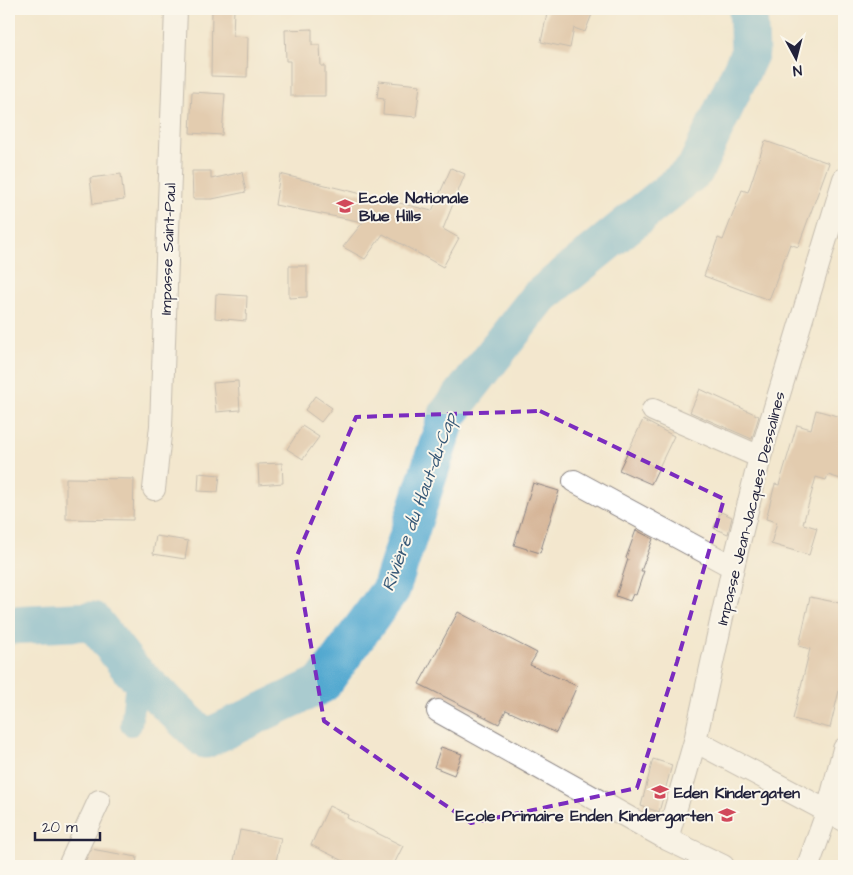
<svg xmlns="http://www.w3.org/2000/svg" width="853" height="875" font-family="'Architects Daughter',sans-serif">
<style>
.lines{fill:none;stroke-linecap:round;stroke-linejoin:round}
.canal{stroke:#53a9d0;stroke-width:22}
.river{stroke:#53a9d0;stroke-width:39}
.building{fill:#d0ab8b}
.minor-casing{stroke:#8a8484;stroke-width:24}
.minor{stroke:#fff;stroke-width:22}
.marked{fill:none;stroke:#7b2cbf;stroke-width:4;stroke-dasharray:10 6;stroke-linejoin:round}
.labels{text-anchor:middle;stroke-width:4;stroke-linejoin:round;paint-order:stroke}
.poi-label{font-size:16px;font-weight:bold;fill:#22223b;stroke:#fbf7ec;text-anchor:start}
.street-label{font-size:16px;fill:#22223b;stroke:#fbf7ec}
.water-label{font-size:18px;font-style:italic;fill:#365877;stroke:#fbf7ec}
</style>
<rect width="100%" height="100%" fill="#fbf7ec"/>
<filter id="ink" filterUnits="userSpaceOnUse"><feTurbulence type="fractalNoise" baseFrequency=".02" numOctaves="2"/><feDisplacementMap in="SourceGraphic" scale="10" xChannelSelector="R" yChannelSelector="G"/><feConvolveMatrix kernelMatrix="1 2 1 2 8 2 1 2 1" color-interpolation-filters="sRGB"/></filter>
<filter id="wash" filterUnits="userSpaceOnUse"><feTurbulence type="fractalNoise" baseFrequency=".0096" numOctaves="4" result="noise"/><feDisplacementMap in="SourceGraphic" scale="20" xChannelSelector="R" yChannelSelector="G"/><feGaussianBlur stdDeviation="1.12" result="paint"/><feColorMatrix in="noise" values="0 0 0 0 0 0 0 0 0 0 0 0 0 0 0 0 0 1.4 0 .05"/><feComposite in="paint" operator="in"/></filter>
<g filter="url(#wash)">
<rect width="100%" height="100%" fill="#f3e7ce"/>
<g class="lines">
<path class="canal" d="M131,725L137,675"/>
<path class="river" d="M9,625L93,621L130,668L205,739L322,684L391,589L448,414L538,298L695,170L750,52L748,9"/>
</g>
<g id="blocks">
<path class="building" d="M212,9H234L233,36L248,37L247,77L211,76Z
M548,9H594L585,32L574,28L570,48L541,42Z
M312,29V45H320L321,66H325V96H290V61H286L285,30Z
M379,81L420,85L416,117L383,114L384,99L377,98Z
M192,92L225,94L222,135L190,133Z
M765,141L829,163L798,247L790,244L769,300L704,276L718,238L723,240L742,190L748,192Z
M451,168L465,174L443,229L459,238L443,267L383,234L365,259L343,247L363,222L275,205L280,174L432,211Z
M192,171H211V179L242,172L246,192L212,199H193Z
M121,174L124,200L93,204L90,178Z
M289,266H307V297L289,298Z
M216,294L247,296L246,321L215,318Z
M238,381L240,410L216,412L213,383Z
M700,389L759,416L752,439L690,412Z
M315,396L332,408L321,422L305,410Z
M816,410L844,418V480L828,475L826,480L816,477L803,524L817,528L809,555L771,544L777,522L766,519L775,484L779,485L797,425L811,429Z
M643,420L674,436L651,484L619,470Z
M302,426L319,437L303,459L287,449Z
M282,463L283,483L259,485L258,464Z
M199,473L220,475L218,492L198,491Z
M66,478L134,479L133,520L66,519Z
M533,483L559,491L540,553L514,545Z
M721,512L732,517L728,534L714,528Z
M636,530L653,539L641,571H644L636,595L633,594L630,601L616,596L628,559L626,558Z
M156,536L188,541L185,559L153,554Z
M810,597L844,604V670L830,728L793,719L810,649L799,646Z
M458,612L537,653L530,665L577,686L556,733L506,710L499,724L419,684Z
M441,747L462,754L454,775L434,767Z
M653,759L672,765L659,812L641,806Z
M329,806L348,815L347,818L403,846L393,866H354L311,845Z
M240,830L281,838L275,866H233Z
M91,849L137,857L136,866H83Z"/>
</g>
</g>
<g filter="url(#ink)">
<use href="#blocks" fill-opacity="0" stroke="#8a8484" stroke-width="1"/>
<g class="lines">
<g class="minor-casing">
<path id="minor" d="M653,410L760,457
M574,481L733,567
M154,489L161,426L176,9
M438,711L667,839L723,866
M695,741L844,820
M667,839L695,741L733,567L760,457L844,179
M69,866L99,801
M808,866L828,810L844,749"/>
</g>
<use href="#minor" class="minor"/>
</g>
</g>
<path d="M0 0H853V875H0ZM540,411L724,499L677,662L637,788L471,823L324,721L296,558L356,417Z" fill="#f3e7ce" fill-opacity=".55" fill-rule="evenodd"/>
<path class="marked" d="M540,411L724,499L677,662L637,788L471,823L324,721L296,558L356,417Z"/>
<defs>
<g id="school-bare" transform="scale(1.35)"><path d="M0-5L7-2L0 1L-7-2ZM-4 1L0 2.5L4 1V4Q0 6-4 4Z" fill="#d1495b" stroke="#fbf7ec" stroke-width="2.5" paint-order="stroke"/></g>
</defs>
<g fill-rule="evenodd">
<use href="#school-bare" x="345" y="206"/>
<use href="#school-bare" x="660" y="792"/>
<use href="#school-bare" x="727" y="815"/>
</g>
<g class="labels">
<g class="poi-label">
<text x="359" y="203">Ecole Nationale<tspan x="359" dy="18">Blue Hills</tspan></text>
<text x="674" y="798">Eden Kindergaten</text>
<text x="713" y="821" text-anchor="end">Ecole Primaire Enden Kindergarten</text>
</g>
<g class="street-label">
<text transform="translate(167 249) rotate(-88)" y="6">Impasse Saint-Paul</text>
<text transform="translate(750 508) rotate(-76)" y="6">Impasse Jean-Jacques Dessalines</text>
</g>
<g class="water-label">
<text transform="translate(419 502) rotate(-70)" y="6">Rivière du Haut-du-Cap</text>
</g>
</g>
<rect width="853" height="875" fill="none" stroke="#fbf7ec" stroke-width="30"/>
<g transform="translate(796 58) rotate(173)" stroke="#fbf7ec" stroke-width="4" paint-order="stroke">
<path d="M0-4L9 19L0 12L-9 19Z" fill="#22223b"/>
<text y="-8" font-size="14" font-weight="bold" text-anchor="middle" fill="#22223b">N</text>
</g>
<path d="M35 832v8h65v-8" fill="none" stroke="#22223b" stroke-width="2.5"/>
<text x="42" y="832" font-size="15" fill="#22223b" stroke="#fbf7ec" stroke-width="4" paint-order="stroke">20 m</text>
</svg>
